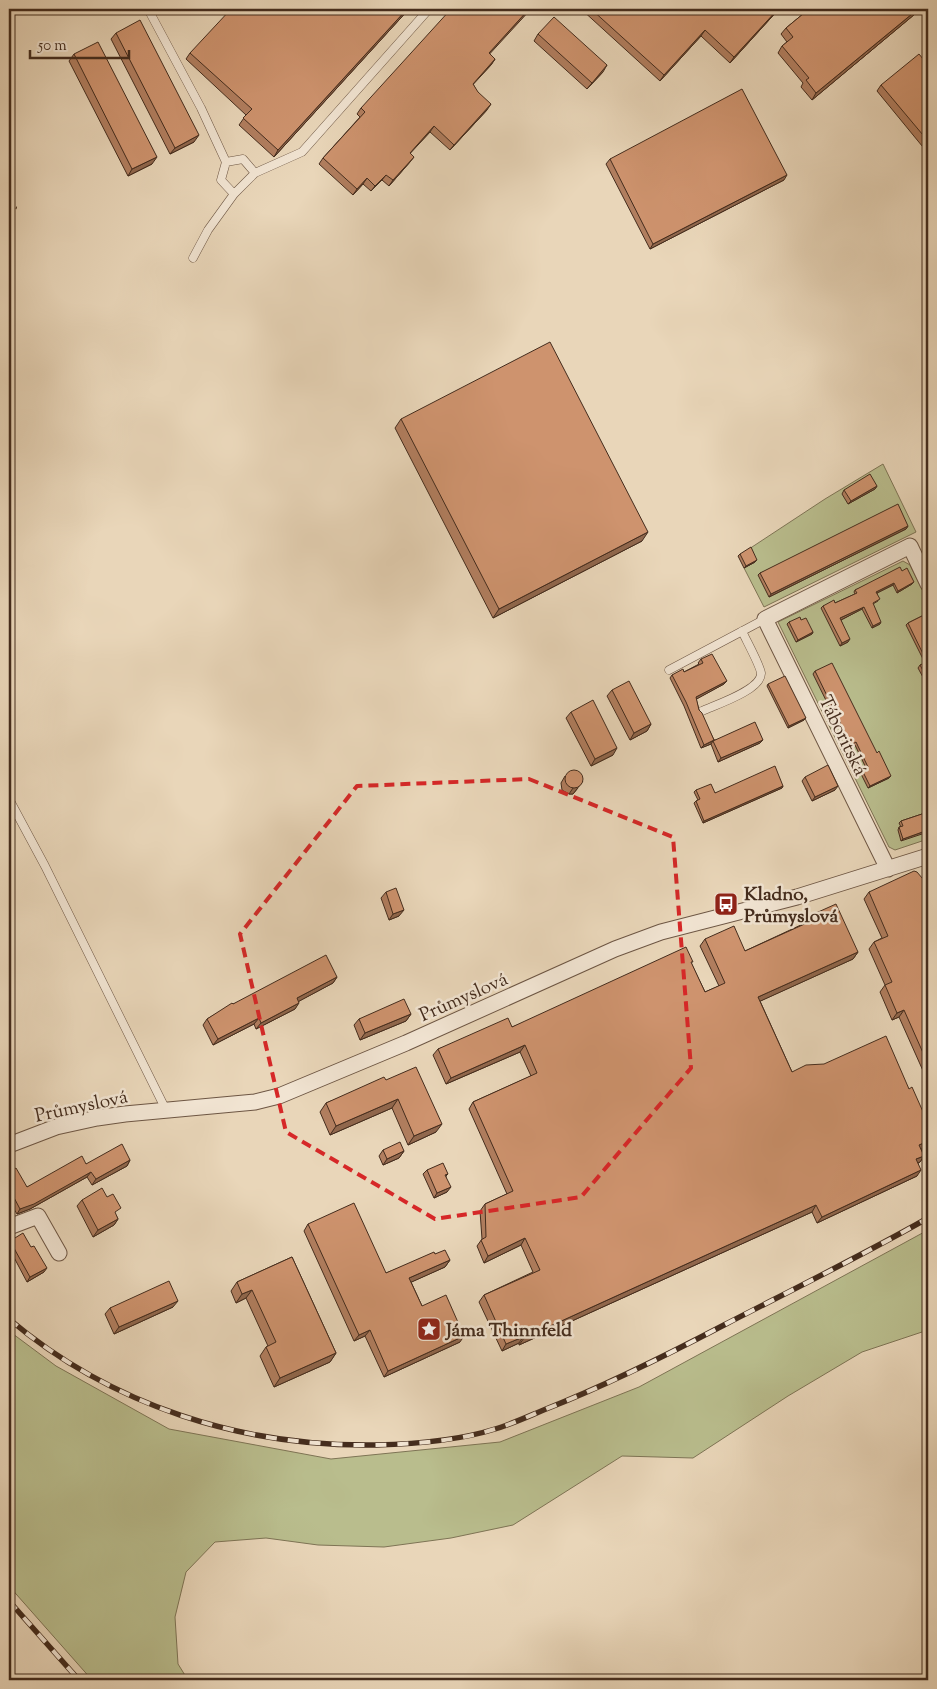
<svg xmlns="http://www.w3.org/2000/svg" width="937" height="1689" font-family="'Sorts Mill Goudy',serif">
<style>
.green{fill:#b9bd8d;stroke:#7e7455}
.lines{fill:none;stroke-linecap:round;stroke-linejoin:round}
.lane-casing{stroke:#6d5644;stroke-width:9}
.street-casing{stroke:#6d5644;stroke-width:17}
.path{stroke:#442c1d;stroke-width:2.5;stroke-dasharray:1 2.5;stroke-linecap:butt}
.lane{stroke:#f1e4d2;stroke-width:8}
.street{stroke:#f1e4d2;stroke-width:15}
.rail-casing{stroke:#442c1d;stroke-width:5.5}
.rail{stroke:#f1e4d2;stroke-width:4;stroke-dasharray:11;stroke-linecap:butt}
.wall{fill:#b17e5f;stroke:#442c1d}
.shaded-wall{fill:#90674d;stroke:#442c1d}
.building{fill:#ce936e;stroke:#442c1d}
.marked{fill:none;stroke:#d62828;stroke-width:4;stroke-dasharray:10 6;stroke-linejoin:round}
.labels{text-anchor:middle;stroke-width:5;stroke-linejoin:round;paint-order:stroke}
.street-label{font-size:19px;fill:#442c1d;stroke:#f1e4d2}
.poi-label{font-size:19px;font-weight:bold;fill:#442c1d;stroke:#f1e4d2;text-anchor:start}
</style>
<rect width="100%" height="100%" fill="#e9d6b9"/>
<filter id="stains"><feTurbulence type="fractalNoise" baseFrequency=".004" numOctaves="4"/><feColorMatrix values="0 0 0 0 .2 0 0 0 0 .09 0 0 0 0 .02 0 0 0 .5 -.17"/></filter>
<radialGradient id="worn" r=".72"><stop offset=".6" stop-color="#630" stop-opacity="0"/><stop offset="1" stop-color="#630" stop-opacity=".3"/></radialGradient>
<path class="green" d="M883,464L916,532L764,607L744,568L755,562L749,549L825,499Z
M903,561L910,565L928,601V839L895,850L889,847L778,622Z
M928,1230V1330L862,1352L788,1396L693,1458L622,1456L513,1525L451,1538L384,1547L318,1545L266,1538L215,1542L186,1572L175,1617L178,1664L188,1680H92L9,1586V1331L56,1366L169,1429L331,1459L500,1442L639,1387Z"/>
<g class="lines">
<g class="lane-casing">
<path id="lane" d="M148,9L201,108L226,162
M255,173L302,152L429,9
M193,258L208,230L234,194L255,173L243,159L226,162L221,180L234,194
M669,670L765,619
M702,711C715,705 762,690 761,673C760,665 746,640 742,631
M9,799L45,866L166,1110"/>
</g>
<g class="street-casing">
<path id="street" d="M888,869L765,619L910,546L928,584
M9,1145L56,1127L97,1118L125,1114L255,1102L279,1096L406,1043L615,949L661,932L797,897L928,856
M9,1227L38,1216L59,1253"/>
</g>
<path class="path" d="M9,206L17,208"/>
<use href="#lane" class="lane"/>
<use href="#street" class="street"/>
<g class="rail-casing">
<path id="rail" d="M9,1319C112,1406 242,1447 376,1445C415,1444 457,1441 495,1429C512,1424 529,1416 546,1409C607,1385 665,1356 724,1325C792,1290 861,1256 928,1218
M9,1601L79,1680"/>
</g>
<use href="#rail" class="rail"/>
</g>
<path class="wall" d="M409,9L274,157L239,125L246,115L186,59L190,53Z
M581,9H779L730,63L701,36L660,81Z
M809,9H921L812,100L801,87L803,83L778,53L782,46L787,42L781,34L786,28Z
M116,33L194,142L170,154L111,39Z
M538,34L603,72L587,89L534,41Z
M74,54L152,164L128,176L69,61Z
M489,54L495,59L491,65L473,84L487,110L450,150L430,132L410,153V162L389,186L382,180L371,191L363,184L353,195L319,164L323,158L360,117L357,114L361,108Z
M928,65V152H927L877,91L881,85Z
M610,159L784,180L650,249L606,164Z
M401,419L642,541L493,618L395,428Z
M877,486L875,489L848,504L842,494L844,490Z
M908,526L906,529L769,597L758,575L760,573Z
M740,554L757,560L755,562L744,568L738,556Z
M902,571L912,584L897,593L893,585L877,593L878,601L873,604L880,624L872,628L862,609L841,620L848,642L840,646L821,608L823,606L835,603L855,594L854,592L855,590Z
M928,613V679L925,681L918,668L920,665L925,663L906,625L908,623Z
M801,620L813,632L812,634L796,642L787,624L789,622Z
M701,659L724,684L696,699L699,710L714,740H763L760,743L718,762L711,744L701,748L684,706L670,678L672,675L684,672L699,664L698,663Z
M815,671L889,778L868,788L860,772L862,770L866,768L855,745L849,747L813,674Z
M768,684L806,718L804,720L788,728L767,686Z
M612,690L651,724L647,731L630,740L607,696Z
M571,712L613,755L591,766L566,718Z
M565,776L578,788L573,794H569L562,790L561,783Z
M805,777L835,790L812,801L802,781Z
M783,786L782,788L703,823L694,803L696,801L698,800L694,792L696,790L715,793Z
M928,812L901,841L898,830L899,827H901L899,823L901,821Z
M928,885V1082L899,1017L892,1020L880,992L885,985L869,949L874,942L882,938L864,899L869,892Z
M386,892L399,916L389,920L381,898Z
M807,917L858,952L853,959L760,1001L792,1072L909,1089L927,1126L928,1146L921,1149L924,1156L920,1162L918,1163L917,1176L817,1223L812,1212L519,1345V1343L502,1351L479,1302L484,1295L533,1272L521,1245L484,1263L477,1246L482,1239L480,1211L485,1204L507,1194L469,1109L473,1102L531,1076L520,1052L446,1084L433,1055L438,1049L512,1027L691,963L705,992L719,986L700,946L705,939L745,951L803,924L802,923Z
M337,977L333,983L299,1001L295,1009L256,1029L254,1024L213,1045L203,1025L207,1019L233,1004Z
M411,1014L406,1021L360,1040L354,1025L359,1019Z
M386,1080L436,1132L408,1145L392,1108L330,1135L320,1112L326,1103Z
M383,1150L404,1151L399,1158L383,1165L379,1156Z
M130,1160L127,1166L92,1185L87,1177L30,1209L17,1214L9,1201V1172L27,1187L86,1164Z
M427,1170L448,1174L446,1176L447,1192L434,1198L423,1174Z
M82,1200L116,1215L118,1219L114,1225L93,1237L77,1206Z
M308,1224L386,1273L435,1254L450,1260L445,1267L411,1282L422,1306L460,1342L384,1377L365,1336L354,1341L304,1231Z
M10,1241L44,1272L27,1282L9,1248V1242Z
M292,1257L336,1353L330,1362L274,1387L260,1356L266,1347L268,1346L246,1298L236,1303L231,1291L237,1282Z
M173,1307L114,1334L105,1314L110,1308Z"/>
<path class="shaded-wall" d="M407,9H409L274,157L278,150Z
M529,9H531L485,59L489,53Z
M778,9H779L730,63L734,57Z
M918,9H921L812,100L816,93Z
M705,30L701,36L660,81L664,75Z
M495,59L491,65L469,89L473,84Z
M607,65L603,72L587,89Z
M491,104L487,110L450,150L454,145Z
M434,126L430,132L406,158L410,153Z
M199,135L194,142L170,154L175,148Z
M157,157L152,164L128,176L132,169Z
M414,157L410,162L389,186L393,180Z
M386,175L382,180L371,191L375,186Z
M787,175L784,180L650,249L653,244Z
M367,178L363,184L353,195L357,189Z
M877,486L875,489L848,504L851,501Z
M908,526L906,529L769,597L771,594Z
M648,532L642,541L493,618L499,609Z
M757,560L755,562L744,568L746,566Z
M914,582L912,584L897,593L898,591Z
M894,583L893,585L875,594L876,592Z
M864,607L862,609L839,621L840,618Z
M881,622L880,624L872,628L873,626Z
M813,632L812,634L796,642L798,640Z
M850,639L848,642L840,646L842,643Z
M727,681L724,684L693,701L696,697Z
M806,718L804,720L788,728L789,726Z
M651,724L647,731L630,740L634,733Z
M763,740L760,743L718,762L721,758Z
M713,741L711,744L701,748L704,745Z
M617,748L613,755L591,766L595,759Z
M891,776L889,778L868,788L870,786Z
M583,781L573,794H569L573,788Z
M783,786L782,788L703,823L704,821Z
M838,786L835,790L812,801L815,797Z
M928,830V832L901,841L903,839Z
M404,910L399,916L389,920L393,914Z
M858,952L853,959L754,1004L758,997Z
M337,977L333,983L292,1005L297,998Z
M299,1003L295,1009L256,1029L261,1023Z
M904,1010L899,1017L892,1020L897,1013Z
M411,1014L406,1021L360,1040L365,1033Z
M259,1018L254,1024L213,1045L218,1039Z
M525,1045L520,1052L446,1084L451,1078Z
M398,1099L392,1108L330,1135L336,1126Z
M442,1124L436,1132L408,1145L414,1136Z
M928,1141V1146L915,1152L919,1145Z
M404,1151L399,1158L383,1165L387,1159Z
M924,1156L920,1162L912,1166L916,1159Z
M130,1160L127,1166L92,1185L96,1179Z
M921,1170L917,1176L817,1223L822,1217Z
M91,1172L87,1177L30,1209L17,1214L20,1209Z
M451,1187L447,1192L434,1198L437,1193Z
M816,1205L812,1212L519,1345L524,1338Z
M118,1219L114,1225L93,1237L98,1230Z
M525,1238L521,1245L484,1263L488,1256Z
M450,1260L445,1267L405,1285L409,1278Z
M47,1268L44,1272L27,1282L30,1277Z
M252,1290L246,1298L236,1303L242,1294Z
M178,1301L173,1307L114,1334L119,1327Z
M370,1330L365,1336L354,1341L359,1335Z
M464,1336L460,1342L384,1377L388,1371Z
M523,1337L519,1343L502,1351L506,1344Z
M336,1353L330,1362L274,1387L280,1378Z"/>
<path class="building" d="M231,9H407L278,150L243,118L252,109L190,53Z
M451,9H529L489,53L495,59L473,84L478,92L491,104L454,145L434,126L410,153L414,157L393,180L386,175L375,186L367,178L357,189L323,158L365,112L361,108Z
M591,9H778L734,57L705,30L664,75Z
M809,9H918L816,93L806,80L809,78L782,46L793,37L786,28Z
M554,17L607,65L592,83L538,34Z
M140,20L199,135L175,148L116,33Z
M98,42L157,157L132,169L74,54Z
M919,54L928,65V141L881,85Z
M742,89L787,175L653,244L610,159Z
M550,342L648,532L499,609L401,419Z
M870,474L877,486L851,501L844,490Z
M898,504L908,526L771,594L760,573Z
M751,547L757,560L746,566L740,554Z
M900,567L902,571L907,568L914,582L898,591L894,583L876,592L880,599L873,603L881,622L873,626L864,607L840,618L850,639L842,643L823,606L834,600L835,603L857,593L855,590Z
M928,613V678H927L920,665L927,662L908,623Z
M800,617L801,620L806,618L813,632L798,640L789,622Z
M712,654L727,681L696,697L699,710L702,713L714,740L704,745L686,702L672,675L683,669L684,672L703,663L701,659Z
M832,663L877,753L879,751L891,776L870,786L862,770L868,767L856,742L851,745L815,671Z
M785,676L806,718L789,726L768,684Z
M629,681L651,724L634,733L612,690Z
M593,700L617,748L595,759L571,712Z
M755,722L763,740L721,758L713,741Z
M828,765L838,786L815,797L805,777Z
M775,766L783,786L704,821L696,801L700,799L696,790L711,784L715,793Z
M565 779a9 9 0 1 1 18 0a9 9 0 1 1-18 0Z
M928,812V830L903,839L899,827L903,826L901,821Z
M914,871L917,872L928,885V1064L904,1010L897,1013L885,985L892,982L874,942L888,936L869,892Z
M396,888L404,910L393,914L386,892Z
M836,904L858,952L758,997L792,1072L806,1065L824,1064L886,1036L909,1089L912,1087L928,1123L926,1124L928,1129V1141L919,1145L924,1156L916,1159L921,1170L822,1217L816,1205L524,1338L523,1337L506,1344L484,1295L540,1270L525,1238L488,1256L481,1240L486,1237L485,1204L513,1191L473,1102L537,1073L525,1045L451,1078L438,1049L508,1018L512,1027L686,947L693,962H691L705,992L725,983L705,939L734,926L745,951L809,922L807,917Z
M326,955L337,977L297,998L299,1003L261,1023L259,1018L218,1039L207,1019L232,1003L233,1004Z
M404,999L411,1014L365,1033L359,1019Z
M416,1067L442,1124L414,1136L398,1099L336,1126L326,1103L384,1077L386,1080Z
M400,1142L404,1151L387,1159L383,1150Z
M122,1144L130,1160L96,1179L91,1172L34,1204L20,1209L11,1192L9,1193V1172L16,1168L27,1187L82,1156L86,1164Z
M443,1163L448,1174L445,1175L451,1187L437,1193L427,1170Z
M102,1188L107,1197L113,1194L121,1208L115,1212L118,1219L98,1230L82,1200Z
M354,1203L386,1273L434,1252L435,1254L445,1250L450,1260L409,1278L422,1306L446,1295L464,1336L388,1371L370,1330L359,1335L308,1224Z
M23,1233L31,1247L34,1246L47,1268L30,1277L10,1241Z
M292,1257L336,1353L280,1378L266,1347L276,1342L252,1290L242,1294L237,1282Z
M169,1281L178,1301L119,1327L110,1308Z"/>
<path class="marked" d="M529,779L673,837L691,1068L581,1197L435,1219L286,1132L240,934L357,786Z"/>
<defs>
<g id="bus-square" transform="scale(1.25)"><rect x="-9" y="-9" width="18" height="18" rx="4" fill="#8f2418" stroke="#f1e4d2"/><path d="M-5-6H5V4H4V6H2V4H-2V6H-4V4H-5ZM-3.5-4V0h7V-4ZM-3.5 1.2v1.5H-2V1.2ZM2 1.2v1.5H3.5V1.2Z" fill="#fff"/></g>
<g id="sight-square" transform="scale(1.25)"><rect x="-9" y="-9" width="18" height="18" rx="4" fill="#8f2418" stroke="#f1e4d2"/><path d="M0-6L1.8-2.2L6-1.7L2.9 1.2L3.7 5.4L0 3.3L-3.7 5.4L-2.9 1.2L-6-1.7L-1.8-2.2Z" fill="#fff"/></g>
</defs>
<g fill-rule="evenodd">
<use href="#bus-square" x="726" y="904"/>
<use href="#sight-square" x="429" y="1329"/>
</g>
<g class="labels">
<g class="street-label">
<text transform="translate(844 735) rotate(64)" y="7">Táboritská</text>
<text transform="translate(463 996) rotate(-24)" y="7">Průmyslová</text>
<text transform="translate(81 1105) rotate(-12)" y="7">Průmyslová</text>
</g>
<g class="poi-label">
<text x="744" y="900">Kladno,<tspan x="744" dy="22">Průmyslová</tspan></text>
<text x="446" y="1336">Jáma Thinnfeld</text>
</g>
</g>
<rect width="937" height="1689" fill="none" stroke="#e9d6b9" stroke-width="30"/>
<rect x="10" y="10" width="917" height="1669" fill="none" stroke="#442c1d" stroke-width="2.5"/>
<rect x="15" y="15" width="907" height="1659" fill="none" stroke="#442c1d"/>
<path d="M30 50v8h99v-8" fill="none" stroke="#442c1d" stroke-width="2.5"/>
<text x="38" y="50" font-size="15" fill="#442c1d" stroke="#f1e4d2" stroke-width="4" paint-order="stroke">50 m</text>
<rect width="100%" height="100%" filter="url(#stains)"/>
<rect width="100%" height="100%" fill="url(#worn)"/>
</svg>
